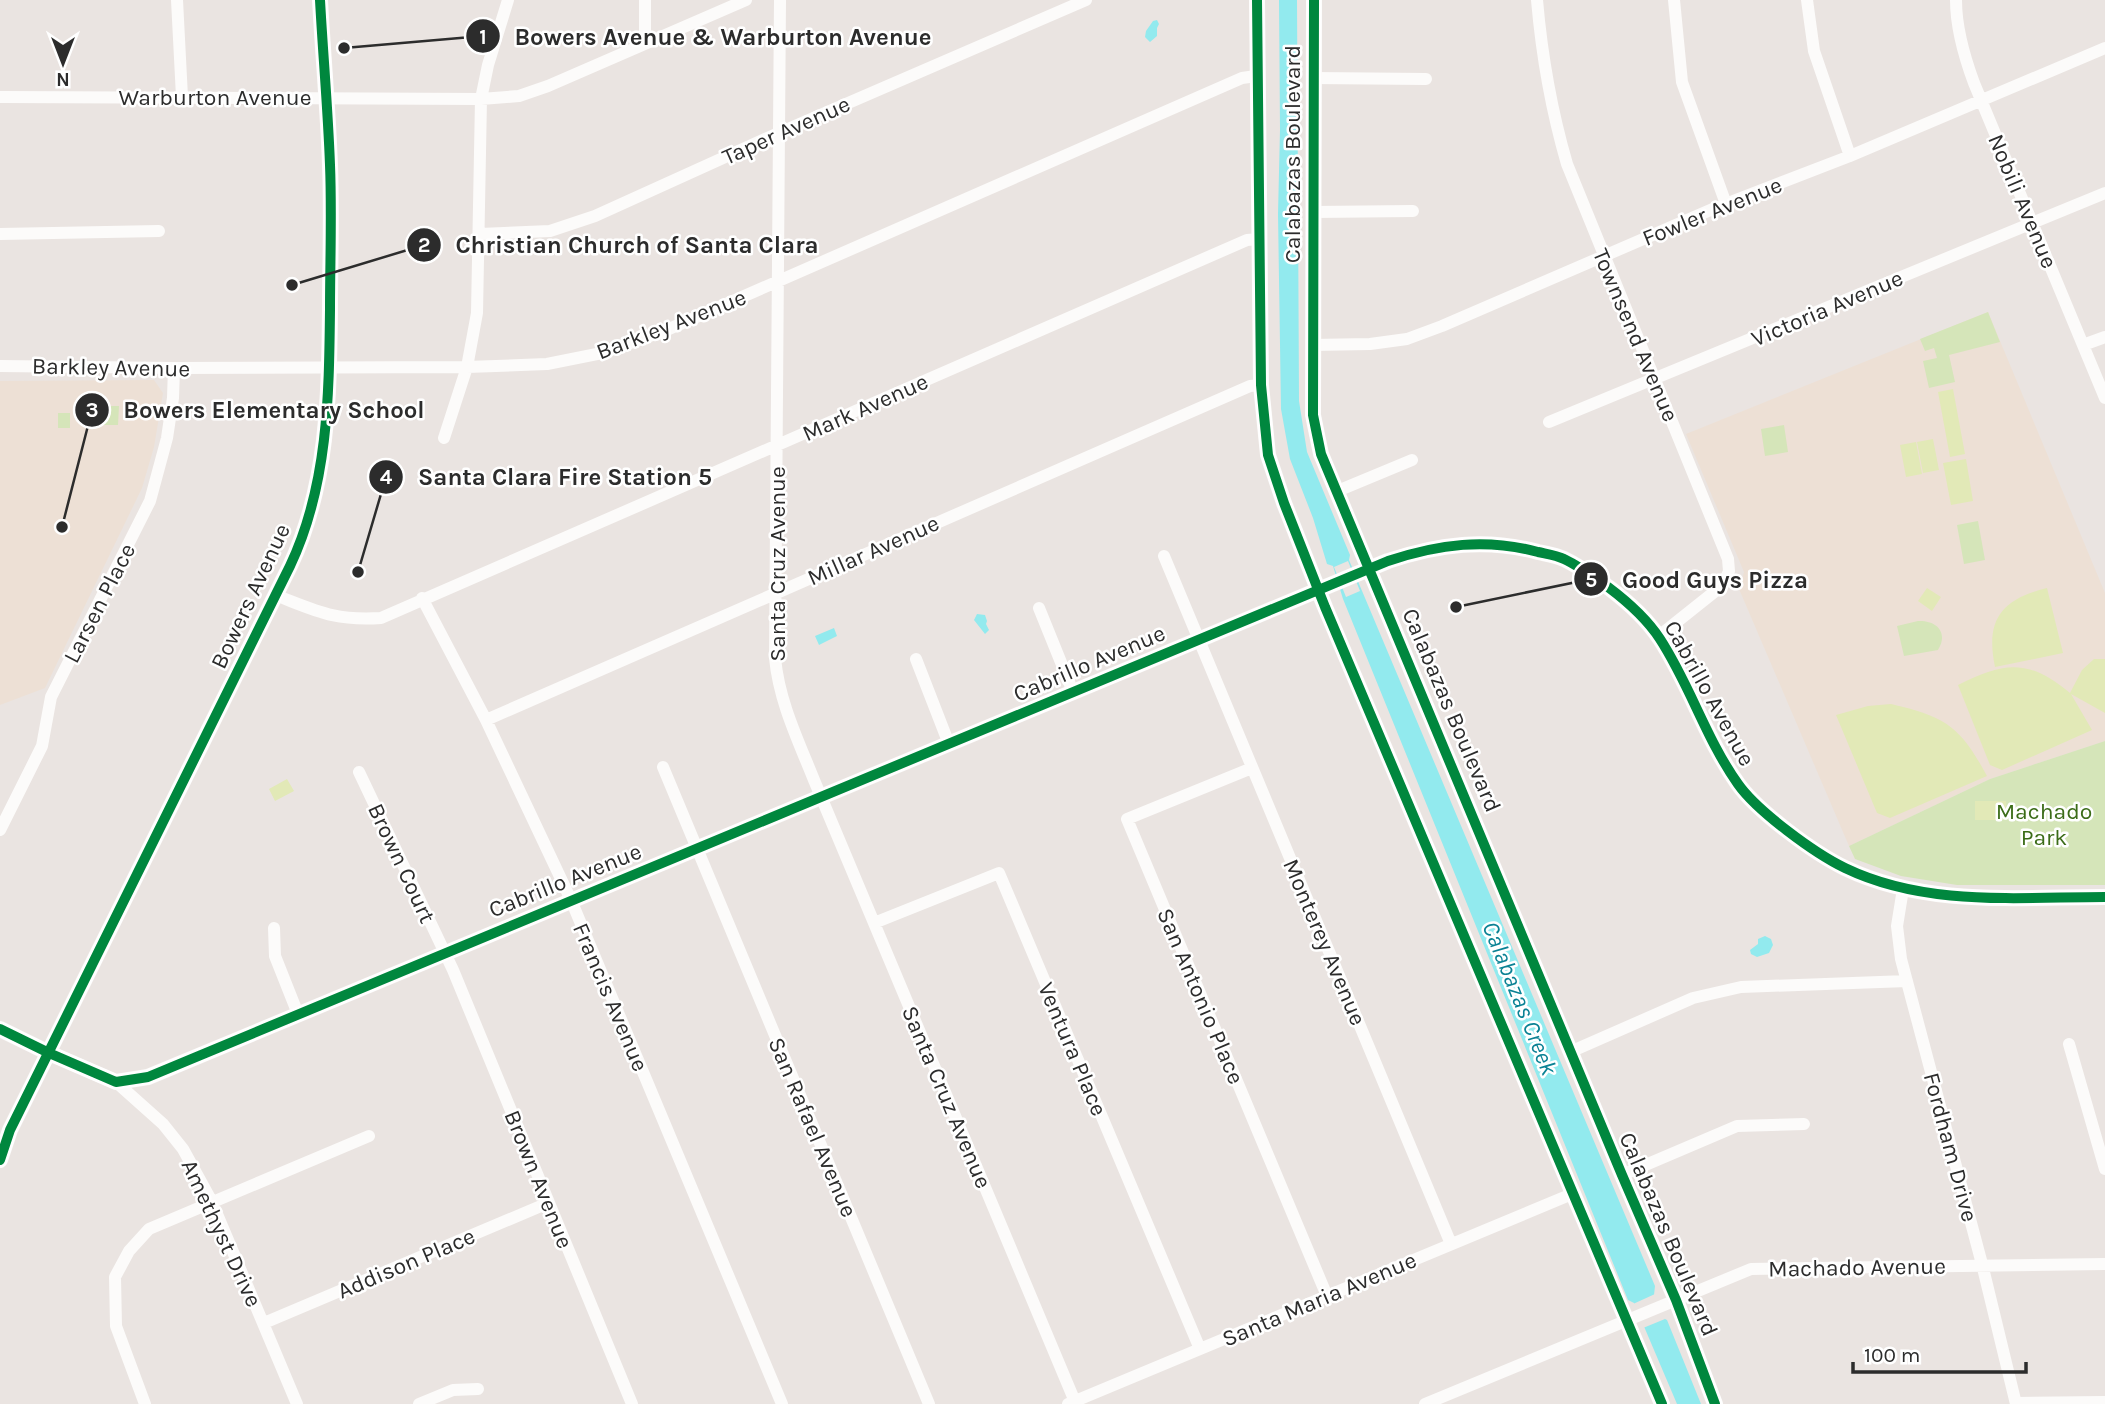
<svg xmlns="http://www.w3.org/2000/svg" width="2105" height="1404" font-family="Karla,sans-serif">
<style>
.education{fill:#ede0d5}
.green{fill:#d5e5b9}
.pitch{fill:#e2e9b7}
.water{fill:#92eaee}
.pier{fill:#eae4e1}
.lines{fill:none;stroke-linecap:round;stroke-linejoin:round}
.street{stroke:#fcfbfa;stroke-width:12}
.secondary{stroke:#fcfbfa;stroke-width:16}
.cycleway-casing{stroke:#fff;stroke-width:15}
.cycleway{stroke:#00873e;stroke-width:10}
.labels{text-anchor:middle;stroke-width:5;stroke-linejoin:round;paint-order:stroke}
.street-label{font-size:23px;fill:#2c2c2c;stroke:#fff}
.park-label{font-size:23px;fill:#3b6c18;stroke:#fff}
.water-label{font-size:24px;font-style:italic;fill:#0a8294;stroke:#fff}
.leader{fill:none;stroke:#2c2c2c;stroke-width:2.5}
.callout-dot{fill:#2c2c2c;stroke:#fff;stroke-width:2.5}
.mark-label{font-size:21px;text-anchor:middle;font-weight:bold;fill:#fff}
.callout-label{font-size:24px;text-anchor:middle;font-weight:bold;fill:#2c2c2c;stroke:#fff;stroke-width:5;stroke-linejoin:round;paint-order:stroke}
</style>
<rect width="100%" height="100%" fill="#eae4e1"/>
<path class="education" d="M1988,312L2105,593V741L1990,779L1849,846L1739,589L1744,572L1686,434Z
M154,380L163,393L154,447L142,488L45,688L0,705V381Z"/>
<path class="green" d="M1988,312L2000,342L1949,355L1955,382L1929,388L1923,361L1937,358L1934,348L1925,351L1920,339Z
M93,406H119L118,425H93Z
M58,413H70V428H58Z
M1784,425L1788,452L1765,456L1761,429Z
M1978,521L1985,560L1964,564L1957,525Z
M1918,621C1936,620 1949,632 1938,650L1904,656L1897,626Z
M2105,741V885H1957L1901,876L1855,859L1849,846L1990,779Z"/>
<path class="pitch" d="M1953,389L1965,454L1950,457L1938,392Z
M1933,439L1939,470L1923,473L1917,442Z
M1916,442L1922,474L1906,477L1900,445Z
M1966,459L1973,501L1951,505L1943,463Z
M1927,588L1941,597L1932,611L1918,601Z
M2047,588L2063,653L1995,667C1985,619 2002,599 2047,588Z
M2094,659H2105V713L2071,694L2092,730L2002,770L1990,765L1958,685C2005,661 2029,659 2070,693L2082,670Z
M1891,704C1946,717 1960,726 1987,776L1890,818L1877,813L1836,715L1868,706Z
M287,779L294,791L275,801L269,789Z
M1975,801H2006L2007,820H1975Z"/>
<path class="water" d="M1279,0H1297L1299,401L1307,452L1350,555L1349,560L1655,1286L1654,1295L1663,1318L1667,1320L1701,1404H1677L1634,1303L1628,1300L1343,599L1333,566L1327,564L1313,518L1290,459L1281,409L1278,214L1280,130Z
M1157,20L1159,24L1157,28V36L1150,42L1145,37L1146,31L1153,21Z
M977,614L985,615L987,621L986,624L989,630L985,634L974,620Z
M834,628L837,636L819,645L815,636Z
M1765,936L1771,939L1773,945L1769,953L1757,957L1751,954L1750,950L1758,944V939Z"/>
<path class="pier" d="M1348,561L1360,591L1346,597L1334,567Z
M1655,1294L1665,1319L1643,1328L1633,1304Z"/>
<g class="lines">
<path class="street" d="M177,0L182,97
M780,0L775,658C779,701 798,740 814,780L1076,1404
M1537,0C1542,58 1551,109 1567,164L1728,559L1729,571L1723,585L1659,636
M1674,0L1682,82L1726,204
M1807,0L1814,51L1850,156
M1956,0C1956,29 1964,56 1974,83L2105,398
M645,43V0
M1313,78L1426,79
M0,97L481,99L519,96L548,86L746,0
M1314,212L1413,211
M0,234L159,231
M480,234L550,231L595,216L765,139L1086,0
M1312,345L1370,344L1407,339L1442,326L1715,208L1850,156L2105,48
M2083,345L2105,337
M0,366L174,368L467,367L547,364L602,353L669,329L1242,78L1256,76
M1549,422L2105,193
M444,438L467,367L477,313L481,99L488,65L508,0
M1335,492L1412,460
M1164,556L1451,1244
M275,595C317,611 334,621 381,618L1247,240L1259,239
M422,598L486,720L571,900L782,1404
M1039,608L1073,692
M916,659L949,744
M486,720L1250,386L1261,385
M663,767L929,1404
M1252,768L1127,819L1327,1296
M359,772L453,970L632,1404
M0,830L42,746L51,697L150,501L167,438L173,398L174,368
M1903,889L1897,926L1901,959L1982,1264L2016,1404
M874,923L999,873L1200,1349
M274,928L275,956L298,1014
M2069,1044L2105,1169
M1570,1052L1693,998L1741,987L1907,981
M116,1082L163,1124L183,1149L212,1202L297,1404
M1622,1175L1737,1126L1804,1124
M264,1323L548,1203
M2016,1403L2105,1402
M145,1404L116,1326L115,1277L129,1251L149,1229L369,1136
M419,1404L453,1390L478,1389
M1068,1404L1572,1194
M1425,1404L1751,1269L2105,1264"/>
<path class="secondary" d="M1257,0L1261,385L1268,455L1284,503L1325,607L1662,1404
M1314,0L1313,415L1321,454L1622,1175L1676,1300L1715,1404
M0,1029L49,1053L116,1082L148,1077L1388,561C1439,544 1486,538 1538,552C1547,554 1556,555 1564,559C1579,566 1594,577 1608,587C1628,602 1647,619 1660,639C1690,685 1706,739 1738,784C1757,811 1814,853 1845,868C1926,907 2018,897 2105,897
M0,1160L10,1130L290,566C328,486 329,397 330,310C330,262 332,213 330,165C328,110 323,55 320,0"/>
<g class="cycleway-casing">
<path id="cycleway" d="M1257,0L1261,385L1268,455L1284,503L1325,607L1662,1404
M1314,0L1313,415L1321,454L1622,1175L1676,1300L1715,1404
M0,1029L49,1053L116,1082L148,1077L1388,561C1439,544 1486,538 1538,552C1547,554 1556,555 1564,559C1579,566 1594,577 1608,587C1628,602 1647,619 1660,639C1690,685 1706,739 1738,784C1757,811 1814,853 1845,868C1926,907 2018,897 2105,897
M0,1160L10,1130L290,566C328,486 329,397 330,310C330,262 332,213 330,165C328,110 323,55 320,0"/>
</g>
<use href="#cycleway" class="cycleway"/>
</g>
<g class="labels">
<g class="street-label">
<text x="215" y="105">Warburton Avenue</text>
<text transform="translate(786 130) rotate(-24)" y="8">Taper Avenue</text>
<text transform="translate(1292 154) rotate(-90)" y="8">Calabazas Boulevard</text>
<text transform="translate(2023 201) rotate(67)" y="8">Nobili Avenue</text>
<text transform="translate(1712 211) rotate(-22)" y="8">Fowler Avenue</text>
<text transform="translate(1827 308) rotate(-23)" y="8">Victoria Avenue</text>
<text transform="translate(671 324) rotate(-21)" y="8">Barkley Avenue</text>
<text transform="translate(1636 335) rotate(67)" y="8">Townsend Avenue</text>
<text transform="translate(111 367) rotate(1)" y="8">Barkley Avenue</text>
<text transform="translate(865 407) rotate(-24)" y="8">Mark Avenue</text>
<text transform="translate(873 550) rotate(-24)" y="8">Millar Avenue</text>
<text transform="translate(777 564) rotate(-90)" y="8">Santa Cruz Avenue</text>
<text transform="translate(250 596) rotate(-65)" y="8">Bowers Avenue</text>
<text transform="translate(99 603) rotate(-63)" y="8">Larsen Place</text>
<text transform="translate(1089 663) rotate(-23)" y="8">Cabrillo Avenue</text>
<text transform="translate(1710 693) rotate(61)" y="8">Cabrillo Avenue</text>
<text transform="translate(1452 710) rotate(67)" y="8">Calabazas Boulevard</text>
<text transform="translate(402 863) rotate(65)" y="8">Brown Court</text>
<text transform="translate(565 880) rotate(-22)" y="8">Cabrillo Avenue</text>
<text transform="translate(1325 942) rotate(67)" y="8">Monterey Avenue</text>
<text transform="translate(1201 996) rotate(67)" y="8">San Antonio Place</text>
<text transform="translate(611 997) rotate(67)" y="8">Francis Avenue</text>
<text transform="translate(1073 1049) rotate(67)" y="8">Ventura Place</text>
<text transform="translate(947 1097) rotate(67)" y="8">Santa Cruz Avenue</text>
<text transform="translate(813 1127) rotate(67)" y="8">San Rafael Avenue</text>
<text transform="translate(1951 1147) rotate(75)" y="8">Fordham Drive</text>
<text transform="translate(539 1179) rotate(68)" y="8">Brown Avenue</text>
<text transform="translate(222 1233) rotate(65)" y="8">Amethyst Drive</text>
<text transform="translate(1669 1234) rotate(67)" y="8">Calabazas Boulevard</text>
<text transform="translate(406 1263) rotate(-23)" y="8">Addison Place</text>
<text transform="translate(1857 1267) rotate(-1)" y="8">Machado Avenue</text>
<text transform="translate(1319 1299) rotate(-23)" y="8">Santa Maria Avenue</text>
</g>
<g class="park-label">
<text x="2044" y="819">Machado<tspan x="2044" dy="26">Park</tspan></text>
</g>
<g class="water-label">
<text transform="translate(1520 998) rotate(68)" y="8">Calabazas Creek</text>
</g>
</g>
<path class="leader" d="M344 48L483 36M292 285L424 245M62 527L92 410M358 572L386 477M1456 607L1591 579"/>
<g class="callout-dot">
<circle cx="344" cy="48" r="7"/>
<circle cx="292" cy="285" r="7"/>
<circle cx="62" cy="527" r="7"/>
<circle cx="358" cy="572" r="7"/>
<circle cx="1456" cy="607" r="7"/>
<circle cx="483" cy="36" r="18"/>
<circle cx="424" cy="245" r="18"/>
<circle cx="92" cy="410" r="18"/>
<circle cx="386" cy="477" r="18"/>
<circle cx="1591" cy="579" r="18"/>
</g>
<g class="mark-label">
<text x="483" y="44">1</text>
<text x="424" y="252">2</text>
<text x="92" y="417">3</text>
<text x="386" y="484">4</text>
<text x="1591" y="587">5</text>
</g>
<g class="callout-label">
<text x="723" y="45">Bowers Avenue &amp; Warburton Avenue</text>
<text x="637" y="253">Christian Church of Santa Clara</text>
<text x="274" y="418">Bowers Elementary School</text>
<text x="565" y="485">Santa Clara Fire Station 5</text>
<text x="1715" y="588">Good Guys Pizza</text>
</g>
<g transform="translate(63 63) rotate(180)" stroke="#ffffff" stroke-width="5" paint-order="stroke">
<path d="M0-5L12 26L0 18L-12 26Z" fill="#2c2c2c"/>
<text y="-10" font-size="19" font-weight="bold" text-anchor="middle" fill="#2c2c2c">N</text>
</g>
<path d="M1853 1362v10h173v-10" fill="none" stroke="#2c2c2c" stroke-width="3.5"/>
<text x="1864" y="1362" font-size="21" fill="#2c2c2c" stroke="#ffffff" stroke-width="5" paint-order="stroke">100 m</text>
</svg>
